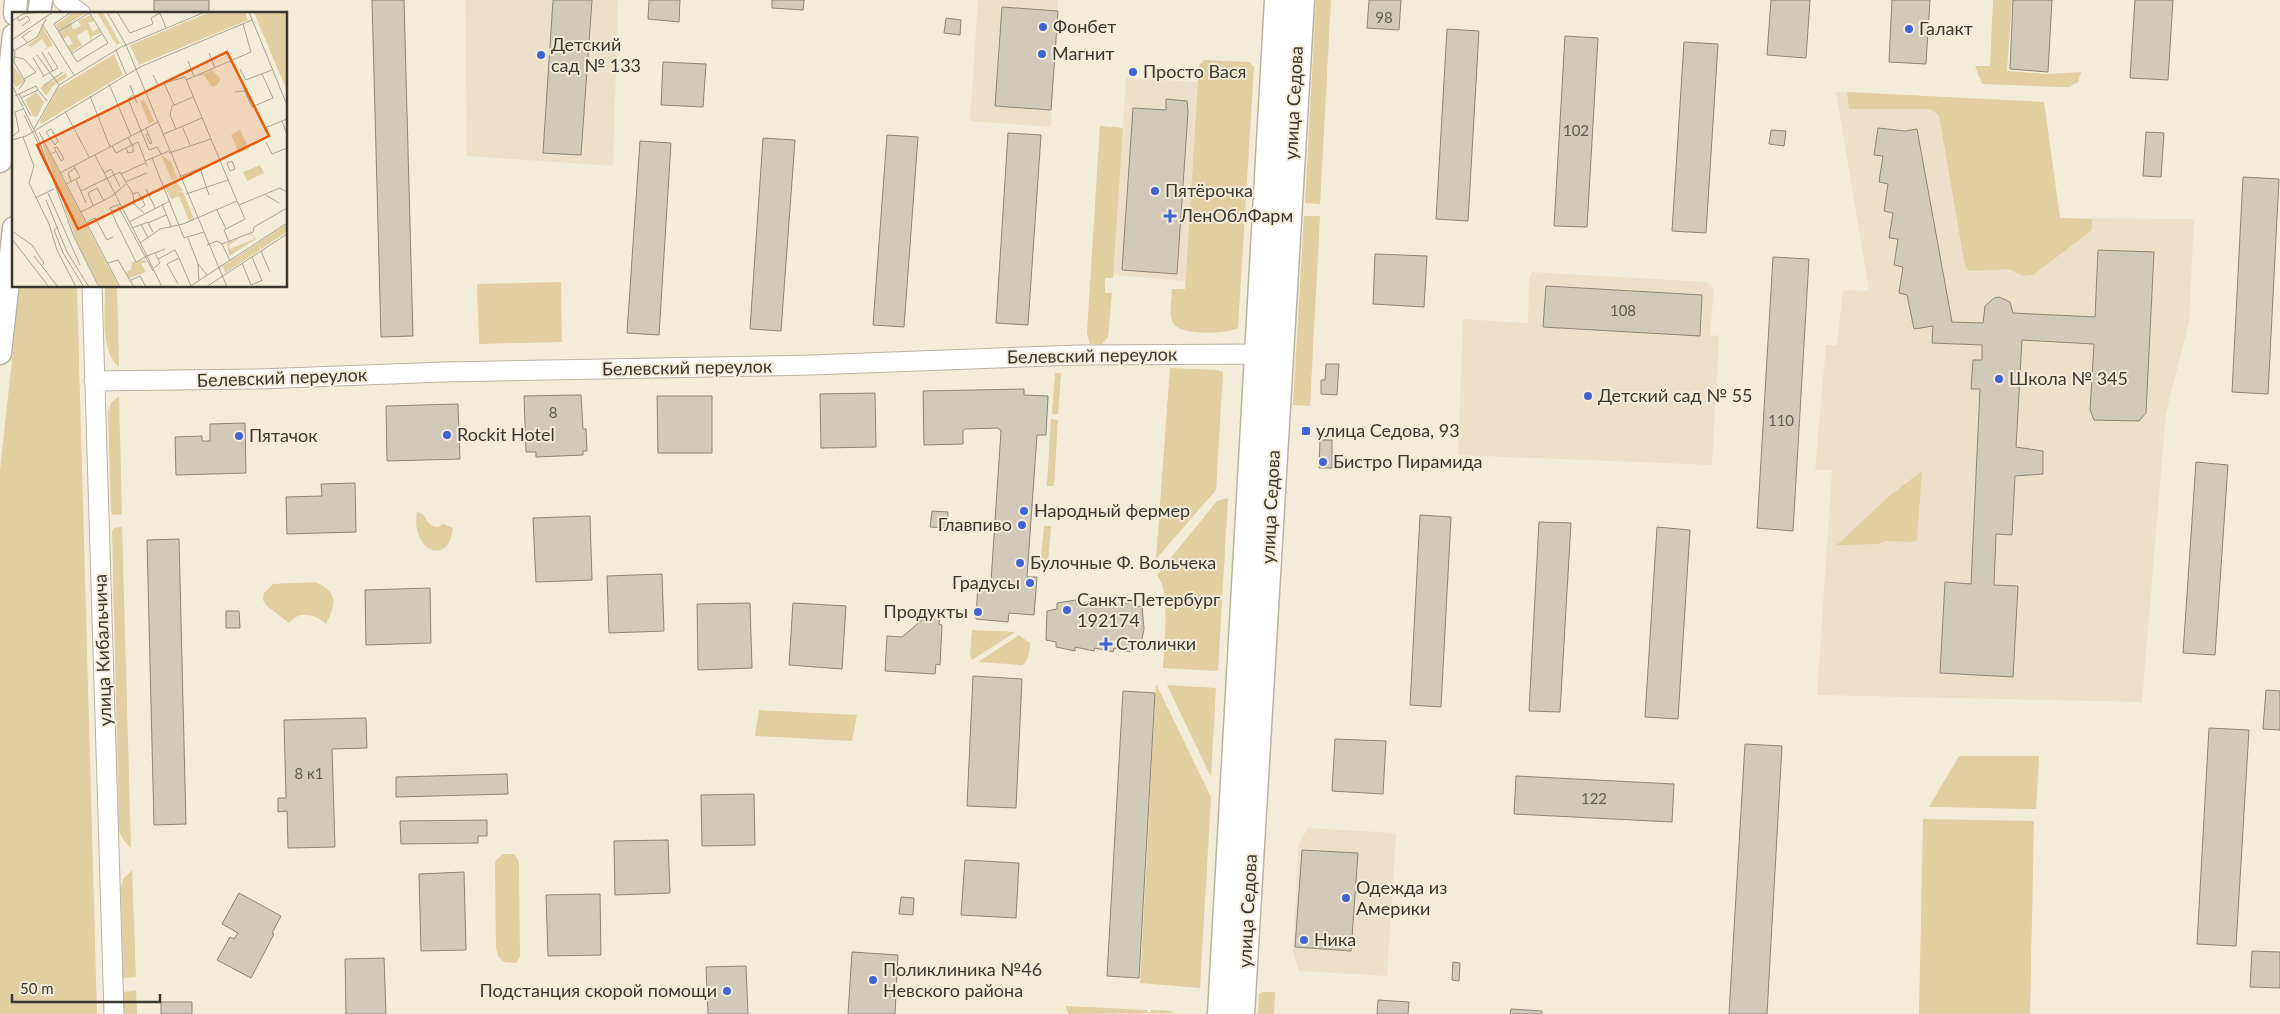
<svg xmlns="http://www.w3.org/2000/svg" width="2280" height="1014" font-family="Lato,sans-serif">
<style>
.built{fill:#ece1c8}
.green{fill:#e1cea1}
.building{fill:#d1cab8;stroke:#8c8575}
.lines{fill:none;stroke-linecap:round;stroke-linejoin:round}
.minor-casing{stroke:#bab3a2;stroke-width:21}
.tertiary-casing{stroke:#bab3a2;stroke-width:25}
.secondary-casing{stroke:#bab3a2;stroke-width:29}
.minor{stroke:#fff;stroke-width:19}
.tertiary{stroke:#fff;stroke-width:22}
.secondary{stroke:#fff;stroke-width:26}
.poi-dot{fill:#4263d6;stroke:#f3ecd9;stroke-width:2}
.labels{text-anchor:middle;stroke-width:4;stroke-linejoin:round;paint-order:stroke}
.number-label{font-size:15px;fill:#605c53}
.poi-label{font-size:18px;fill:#3b3831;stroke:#f3ecd9;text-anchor:start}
.street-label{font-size:18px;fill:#3b3831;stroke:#f3ecd9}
.inset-road{fill:none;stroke:#a9a496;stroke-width:1}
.view{fill:#e8590c;fill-opacity:0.15;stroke:#e8590c;stroke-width:2.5}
.inset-edge{fill:none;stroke:#3b3831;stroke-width:2.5}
</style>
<rect width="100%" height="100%" fill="#f3ecd9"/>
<path class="built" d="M465,0H618L613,166L467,156Z
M978,0H1058L1051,127L970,121Z
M1126,78L1198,82L1185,281L1113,275Z
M1836,92L2044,102L2060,218L2194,219L2189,322L2166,413L2142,702L1817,695L1832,470H1815L1826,345H1837L1843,290L1869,291Z
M1532,272L1707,282L1714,288L1710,335L1719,336L1712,465L1458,455L1463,319L1528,323L1529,280Z
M1308,828L1396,833L1387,976L1299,971L1293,952L1299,843Z"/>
<path class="green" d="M1316,0H1331L1320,204L1305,203Z
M1993,0H2012L2007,71L2048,74L2081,72L2078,82L2069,87H2060L1982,84L1975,66H1990Z
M1204,60L1249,62L1254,67L1238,328C1226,334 1180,336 1173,323C1168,314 1172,299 1172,289H1185L1199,65Z
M1847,92L2044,102L2060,218L2092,219V230L2033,275L2023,276L2008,269L1969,271L1965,266L1939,115L1930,109H1849Z
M1100,126L1123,128L1113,278H1105V293H1112L1108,337L1102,344H1090L1087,333Z
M1304,216H1320L1310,406L1293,405Z
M561,282L562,342L479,344L477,284Z
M20,286H77L97,1014H0V470Z
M105,286H117L119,367C100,352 105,308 105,286Z
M1170,368L1217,370L1223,372L1216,490L1156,559Z
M1055,373H1061L1058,414H1052Z
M119,396L122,514L113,515L111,512L108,412L111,403Z
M1051,419L1058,420L1054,486H1047Z
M1922,471L1917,540L1914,542L1885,541L1878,544L1837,545L1888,497Z
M1228,498L1218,671L1163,668C1164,645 1171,593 1157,575L1217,501Z
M417,512L424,515C427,522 430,526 438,527L443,524L453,528C449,568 410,550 417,512Z
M1044,526H1051L1048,563L1040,569Z
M122,527L131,848L124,841L119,831L112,531L114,528Z
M316,582C339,594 336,603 326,624C315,614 299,610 289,623L267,606L263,600L264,593L273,584Z
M972,630L1015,632L972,660L970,655Z
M1019,635L1030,643C1029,651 1030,660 1022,665L978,662Z
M1156,684L1211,797L1200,988L1140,983Z
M1167,685L1216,688L1211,777Z
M759,710L857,715L852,741L755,736Z
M1959,756H2039L2036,809L1929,807Z
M1923,819L2034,821L2030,1014H1919Z
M503,854H514L519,861L520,957L516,963L504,962L498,956L496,948L495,864L496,860Z
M132,870L136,977L123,978L121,887L123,879Z
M136,990L137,1014H124V992Z
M1262,992H1275L1274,1014H1258L1259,994Z
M1065,1006L1148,1010L1147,1012H1151V1010L1172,1011L1173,1013L1069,1014Z"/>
<path class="building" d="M154,0H209V14H154Z
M372,0H404L413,336L381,337Z
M553,0H592L581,155L543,153Z
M649,0H680L679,22L648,19Z
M772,0H804L803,10L772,8Z
M1369,0H1401L1399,30L1367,28Z
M1771,0H1810L1806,58L1767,55Z
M1892,0H1930L1926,64L1889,62Z
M2013,0H2052L2048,72L2010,69Z
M2135,0H2173L2168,80L2130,78Z
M1002,7L1058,11L1051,110L995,106Z
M946,18L961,20L960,35L944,33Z
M1447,29L1479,31L1468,221L1436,219Z
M1565,36L1598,38L1587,227L1554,226Z
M1684,42L1718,44L1706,233L1672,231Z
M663,62L706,64L703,107L661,105Z
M1166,99L1187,101L1188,112L1177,274L1122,270L1133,108L1166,110Z
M1878,128L1905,131L1917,129L1952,322L1983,323L1985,306L1994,298L1999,297L2010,302L2013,313L2095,317L2098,250L2154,252L2146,413L2139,421L2094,420L2090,410L2094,344L2022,340L2016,447L2043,451V474L2015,476L2012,535L1996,534L1994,585L2018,586L2013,677L1940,673L1945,582L1971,584L1980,389H1971L1973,360H1982V345L1932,343L1933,326L1914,329L1907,295L1899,293L1903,267L1894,265L1898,239L1889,238L1893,213L1884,211L1888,184L1879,182L1883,156L1874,155Z
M1771,130L1786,131L1784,146L1769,144Z
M2146,132L2164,133L2161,177L2143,176Z
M1008,133L1041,135L1028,325L996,323Z
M887,135L918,137L904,327L873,325Z
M763,138L795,140L781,331L750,329Z
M640,141L671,143L659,335L627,333Z
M2243,177L2279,179L2268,394L2232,392Z
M1375,254L1427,256L1424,307L1373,304Z
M1773,257L1809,259L1793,531L1757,528Z
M1546,286L1702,295L1700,336L1543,327Z
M1326,364H1339L1337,395L1321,394V380H1325Z
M1024,389V395L1048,396L1046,435H1037L1027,577H1037L1034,615L1009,613L1008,622L976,619L978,582L988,583L991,581L1001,431L998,428L965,429L963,431V444L924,445L923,391Z
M875,393L876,447L821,448L820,394Z
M575,395H581L583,429H586L587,451H583V455L536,457V452H526L524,396Z
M657,396H712V453H658Z
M458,404L460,459L387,461L386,406Z
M245,423L246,473L176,475L175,437L202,436V441H210V424Z
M1320,440H1332V468H1319Z
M2196,462L2228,465L2215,655L2183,653Z
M355,483L356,532L287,534L286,497L322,496L321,484Z
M932,511L948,512L947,528L930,527Z
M1420,515L1451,517L1441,707L1410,705Z
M590,516L592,580L536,582L533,518Z
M1539,522L1571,523L1560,712L1529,711Z
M1657,527L1690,530L1678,719L1645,717Z
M179,539L186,824L154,825L147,540Z
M662,574L664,631L609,633L607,576Z
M430,588L431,643L366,645L365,590Z
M1076,600L1077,604L1096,600V604L1115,601V605L1133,602L1134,607L1142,606L1144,629L1140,649L1132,647L1131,652L1114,648L1113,652L1095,648L1094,651L1075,647V651L1056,647V642L1046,640L1047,611L1057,609V603Z
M750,603L752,668L698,670L697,604Z
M793,603L846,606L842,669L789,665Z
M226,611H239L240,628H226Z
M923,614L940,615L939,624L942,625L940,665L936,664L935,674L885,671L887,636L902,637L923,619Z
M973,676L1022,679L1016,808L967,806Z
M2266,690L2280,691V730L2263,729Z
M1123,691L1155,693L1139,978L1107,976Z
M366,718L367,748L332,749L335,847L288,848L287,811L278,812V798H286L284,720Z
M2209,728L2249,730L2236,946L2197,944Z
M1335,739L1386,741L1383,794L1332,791Z
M1745,744L1782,746L1767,1014H1729Z
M507,774L508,794L396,797V777Z
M1516,776L1674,784L1672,822L1514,814Z
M754,794L755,845L702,846L701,795Z
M487,820V836H478V843L401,844L400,821Z
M668,840L670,893L615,895L614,841Z
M1302,850L1358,853L1351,951L1295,947Z
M965,860L1019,863L1016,918L961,915Z
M464,872L466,950L421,951L419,874Z
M239,893L281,916L272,933L274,934L251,978L217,960L230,937L234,939L238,933L222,924Z
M600,894L601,955L548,956L546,895Z
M901,897L914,898L913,915L899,914Z
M2252,951L2280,952V988L2250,987Z
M852,952L898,955L895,1014H848Z
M384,958L386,1014H346L345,959Z
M1453,962L1460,963L1459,981L1452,980Z
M746,966L748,1014H708L706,967Z
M1378,1000L1409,1002L1408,1014H1377Z
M161,1002H192V1014H161Z
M1511,1009L1542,1011V1014H1510Z"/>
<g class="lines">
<g class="minor-casing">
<path id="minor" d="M63,0L81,14
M92,286L114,1014
M94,381L259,379L444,372L812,365L1078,355L1270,354"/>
</g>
<g class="tertiary-casing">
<path id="tertiary" d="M15,14L16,0
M39,14L41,0
M0,161L14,35
M0,353L14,228"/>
</g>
<g class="secondary-casing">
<path id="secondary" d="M1221,1014L1278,0
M1241,1014L1301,0"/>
</g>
<use href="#minor" class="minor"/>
<use href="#tertiary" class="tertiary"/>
<use href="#secondary" class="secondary"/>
</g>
<g class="poi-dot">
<circle cx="1043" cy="27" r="5"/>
<circle cx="1909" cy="29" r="5"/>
<circle cx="1042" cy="54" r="5"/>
<circle cx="541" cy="55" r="5"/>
<circle cx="1133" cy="72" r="5"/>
<circle cx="1155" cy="191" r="5"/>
<path d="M1167.5 208.5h5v5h5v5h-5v5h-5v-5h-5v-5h5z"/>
<circle cx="1999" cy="379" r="5"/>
<circle cx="1588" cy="396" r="5"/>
<rect x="1301" y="426" width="10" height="10" rx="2.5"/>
<circle cx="447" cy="435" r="5"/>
<circle cx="239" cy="436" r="5"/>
<circle cx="1323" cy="462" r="5"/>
<circle cx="1024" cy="511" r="5"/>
<circle cx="1022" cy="525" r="5"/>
<circle cx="1020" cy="563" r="5"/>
<circle cx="1030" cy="583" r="5"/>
<circle cx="1067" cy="610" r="5"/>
<circle cx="978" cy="612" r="5"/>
<path d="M1103.5 636.5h5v5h5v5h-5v5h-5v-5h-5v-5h5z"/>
<circle cx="1346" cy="898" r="5"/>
<circle cx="1304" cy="940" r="5"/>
<circle cx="873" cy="980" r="5"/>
<circle cx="727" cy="991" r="5"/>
</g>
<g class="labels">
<g class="number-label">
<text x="1384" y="23">98</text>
<text x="1576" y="136">102</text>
<text x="1623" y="316">108</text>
<text x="553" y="418">8</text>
<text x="1781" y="426">110</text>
<text x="309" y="779">8 к1</text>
<text x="1594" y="804">122</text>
</g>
<g class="poi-label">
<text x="1053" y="33">Фонбет</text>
<text x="1919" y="35">Галакт</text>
<text x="551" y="51">Детский<tspan x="551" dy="21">сад № 133</tspan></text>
<text x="1052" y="60">Магнит</text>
<text x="1143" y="78">Просто Вася</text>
<text x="1165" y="197">Пятёрочка</text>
<text x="1180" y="222">ЛенОблФарм</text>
<text x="2009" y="385">Школа № 345</text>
<text x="1598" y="402">Детский сад № 55</text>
<text x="1316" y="437">улица Седова, 93</text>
<text x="457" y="441">Rockit Hotel</text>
<text x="249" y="442">Пятачок</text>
<text x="1333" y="468">Бистро Пирамида</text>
<text x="1034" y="517">Народный фермер</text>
<text x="1012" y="531" text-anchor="end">Главпиво</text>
<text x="1030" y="569">Булочные Ф. Вольчека</text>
<text x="1020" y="589" text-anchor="end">Градусы</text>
<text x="1077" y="606">Санкт-Петербург<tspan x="1077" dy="21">192174</tspan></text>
<text x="968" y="618" text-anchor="end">Продукты</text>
<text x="1116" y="650">Столички</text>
<text x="1356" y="894">Одежда из<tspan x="1356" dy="21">Америки</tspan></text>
<text x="1314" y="946">Ника</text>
<text x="883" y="976">Поликлиника №46<tspan x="883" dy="21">Невского района</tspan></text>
<text x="717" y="997" text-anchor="end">Подстанция скорой помощи</text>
</g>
<g class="street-label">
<text transform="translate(1294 103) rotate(-87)" y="6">улица Седова</text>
<text transform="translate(1092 356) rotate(-1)" y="6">Белевский переулок</text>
<text transform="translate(687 368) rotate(-1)" y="6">Белевский переулок</text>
<text transform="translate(282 378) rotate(-2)" y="6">Белевский переулок</text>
<text transform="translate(1271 507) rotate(-87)" y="6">улица Седова</text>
<text transform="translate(103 650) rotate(-92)" y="6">улица Кибальчича</text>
<text transform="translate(1248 911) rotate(-87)" y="6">улица Седова</text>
</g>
</g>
<g transform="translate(12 12)">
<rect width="275" height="275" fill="#f3ecd9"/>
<path d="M61,0H76L59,10L61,18L69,14L66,9L78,3L82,9L76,11L81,20L86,16L89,21L80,24L79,29L75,18L67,22L65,25L70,33L59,40L55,34L61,32L56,23L51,28L47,21L55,15L47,19L44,13ZM85,0L91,1L108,31L105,33L102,29ZM198,0H233L236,8L127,53L118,33ZM242,0H275V79L246,10ZM30,14L41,33L31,39L35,35L30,27L19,35L16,33L25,26ZM102,42L111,63L29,112L28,109L45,77ZM2,55L13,69L4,75L6,80L0,68ZM200,58L209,67L205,73L200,75L192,63L183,65ZM54,61L55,65L41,74L34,84L28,76ZM24,80L32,90L25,105L21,104L13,88ZM132,87L142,109L137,112L128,89ZM228,118L237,137L227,141L219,123ZM30,131H32L107,275H88L65,231ZM149,143L159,150L165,166L160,168ZM248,153L252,161L235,169L231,160ZM164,169L171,179H165L171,180L182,207L177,209L167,184L159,187L153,175ZM275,212V220L249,237L247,234L248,238L213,261L211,254ZM240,222L244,227L217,244L215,231L228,226L217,233L218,237L242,227L241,223L233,224ZM133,248L134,251H129L134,260L118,266L113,261L119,257L120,250Z" fill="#e1cea1"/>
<path class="inset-road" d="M59,0L42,12L65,50L96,31L77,0M95,0L114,33L215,275M105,0L118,21L141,12L139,6L148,1L154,16M237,0L275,93M5,6L7,9L15,4L18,8L10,14M0,9L11,2L28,0M30,12L62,63M46,20L77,1M0,28L41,0M16,31L10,25L18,19M0,34L3,41L2,50L13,69L7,77M104,38L114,62M0,40L25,25L34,7M30,40L41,59M197,41L203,56M59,42L90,22M25,43L47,73M3,45L12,47L24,60L12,67M21,46L32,64M176,49L182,64M228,57L234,68L260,58M30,65L46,56L36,40M174,68L239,40L231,12M152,71L162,93M97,72L119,124M0,73L26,126L62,225L87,275M118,73L125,91M31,74L51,60M223,80L233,79L240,95L261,86L250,62M7,82L24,74L26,78M122,82L116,87L137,138L145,135L149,142M3,84L7,82L19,104M78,84L98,135M9,86L26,78L35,89M53,99L77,145M12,103L28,135M247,103L253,116L270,109M275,107L270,109L275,123M170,114L178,133M134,116L140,131L138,132L134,123L136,122M22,117L47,73L109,35L193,0M39,117L46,129L43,133L34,120ZM164,117L158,103L160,94L181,85M27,120L108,275M152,122L190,106M1,124L7,119L3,100L11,97M11,125L22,154L17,171L37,212L45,238L64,275M0,128L14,124L128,55L240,8M254,130L260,142L275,136M120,133L126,130L135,154M100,134L104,141L120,133L116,125M114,136L116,141L121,140V133M157,141L199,127M39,142L44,139L49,149L52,147L45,135L42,136L44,139M83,143L135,244L153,237M140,146L172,226L192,220M133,149L157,139M220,149L223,157L218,159L215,151ZM188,156L197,183M48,161L146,110M92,161L99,157L108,175M109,162L133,151M167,165L208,148M64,168L74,191M59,169L56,161L63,156M113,170L135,161M54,172L68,165L62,154M152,174L170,167M134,177L143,196M69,179L108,160L121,182L122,192L132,201M36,181L68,253M121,182L126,180L133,193L129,196M174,182L216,168M254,183L267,191M23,186L42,177M34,188L55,240L77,275M108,192L98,196L105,212L124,250L135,244L150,275M150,192L159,214M81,193L76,181L85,176L92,189M227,193L268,176L275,180M106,194L141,259M205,198L214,217M69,200L100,184L114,172M75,210L83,206L95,228L101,225M117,210L158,189M129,212L136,226M46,215L42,218L51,241L72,275M120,216L136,210M0,219L20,233L32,251L29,254M141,220L136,211L154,203M176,226L186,252L195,263M0,227L37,275M217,230L212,218L233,207L225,189M128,231L148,217L171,212L225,189L173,65L146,73L141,63M195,233L205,229L210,232M249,239L258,260M22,244L46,275M240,245L250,269M146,247L163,238L167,246M218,249L210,232L241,220L242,215L275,196M96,251L106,248L122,275M230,251L239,273L251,268M186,252L187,269M142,256L148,251L143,241M119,268L128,264L134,275M166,272L155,252L167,246L179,274M177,275L275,211M194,275L275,222"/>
<path class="view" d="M215,40L257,124L66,217L25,133Z"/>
<rect width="275" height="275" class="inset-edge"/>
</g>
<path d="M12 994v8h148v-8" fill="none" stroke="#3b3831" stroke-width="2.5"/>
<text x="20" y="994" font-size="15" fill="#3b3831" stroke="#f3ecd9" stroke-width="4" paint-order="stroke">50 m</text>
</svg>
